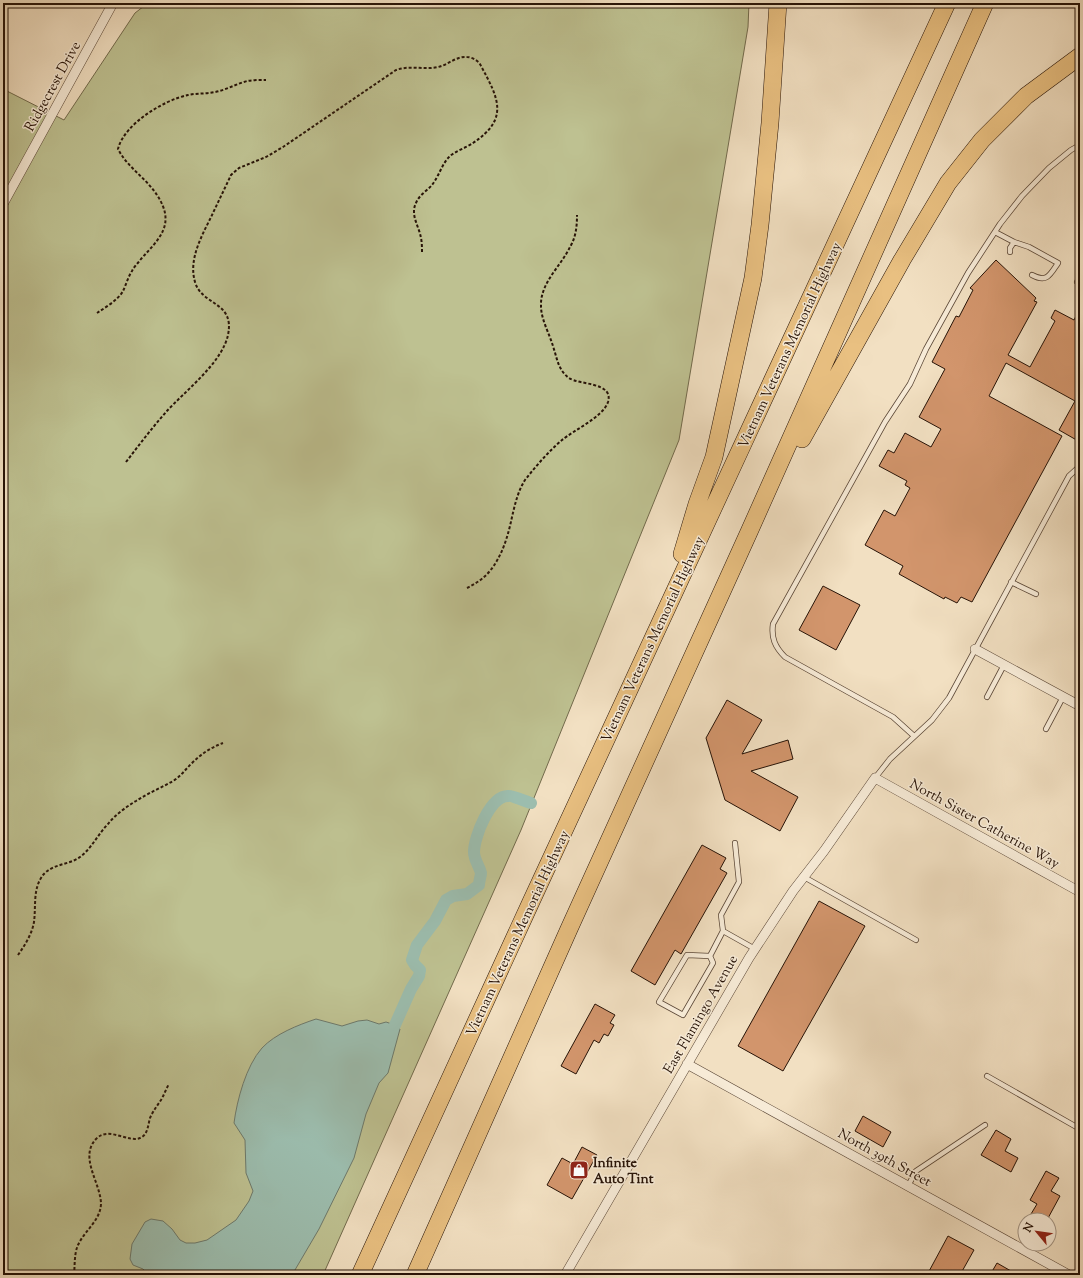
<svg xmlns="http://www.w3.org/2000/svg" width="1083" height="1278" font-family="'Sorts Mill Goudy',serif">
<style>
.green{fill:#bec191;stroke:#726a4c}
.water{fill:#9cbdae;stroke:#6d796b}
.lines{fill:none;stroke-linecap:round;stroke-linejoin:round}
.canal{stroke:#9cbdae;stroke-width:12}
.building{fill:#d2956c;stroke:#271307}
.lane-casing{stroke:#5a4636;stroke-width:6}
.street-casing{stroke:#5a4636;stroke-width:10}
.highway-casing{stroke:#271307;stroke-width:18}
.path{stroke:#271307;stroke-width:2;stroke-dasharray:3 2;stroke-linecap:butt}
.lane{stroke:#f7ebd7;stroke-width:4.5}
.street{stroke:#f7ebd7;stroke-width:9}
.highway{stroke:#e9c081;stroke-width:17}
.labels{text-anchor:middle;stroke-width:3;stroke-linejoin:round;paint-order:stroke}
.street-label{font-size:14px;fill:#271307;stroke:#f7ebd7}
.poi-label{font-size:14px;font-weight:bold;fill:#271307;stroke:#f7ebd7;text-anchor:start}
</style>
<rect width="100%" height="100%" fill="#f2e0c2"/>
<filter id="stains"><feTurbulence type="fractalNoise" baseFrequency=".005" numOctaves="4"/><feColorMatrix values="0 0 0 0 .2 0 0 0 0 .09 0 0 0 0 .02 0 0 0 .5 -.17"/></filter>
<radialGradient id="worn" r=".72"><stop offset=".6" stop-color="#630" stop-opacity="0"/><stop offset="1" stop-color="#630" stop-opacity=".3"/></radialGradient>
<path class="green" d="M148,3H749L748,27L679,440L521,830L323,1275H3V89L64,120L135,13Z"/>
<path class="water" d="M316,1019L342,1026L358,1021L367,1020L379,1024L386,1022L395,1025L400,1029L388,1073L379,1083L366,1114L354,1158L319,1229L292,1275H149L143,1269L133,1265L130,1259L132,1244L145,1222L151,1219L163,1221L172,1229L180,1240L186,1243H195L207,1240L236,1220L249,1201L253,1191L246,1173L245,1140L234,1123C237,1100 246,1066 262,1048C275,1034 298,1025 316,1019Z"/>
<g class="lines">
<path class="canal" d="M395,1025L411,989L419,976L420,970L415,965L412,960L417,945L435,921L446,900L453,896L467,894L479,885C479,881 481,876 481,873C479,865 474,860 474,852C474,837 490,796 508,796C511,795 527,802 531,803"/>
</g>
<path class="building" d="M996,260L1036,298L1034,301L1037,302L1008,355L1030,367L1055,321L1051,318L1055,310L1074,320L1080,308V442L1059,430L1075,401L1006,363L989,396L1062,436L972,602L961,597L957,603L945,597L944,599L899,574L903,566L865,545L884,510L895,516L910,488L905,485L907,481L879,466L888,450L894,453L905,433L931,447L941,429L919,417L945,369L932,362L956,316L959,317L973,290L970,288Z
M823,586L860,605L836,650L799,630Z
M727,700L762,720L742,754L788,740L793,759L751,771L798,797L780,831L725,800L706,738Z
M702,845L726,858L720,869L727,873L681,954L675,950L655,985L631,971Z
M819,901L865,926L783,1071L738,1046Z
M595,1004L615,1015L610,1023L614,1025L608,1036L604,1034L599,1043L594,1040L576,1074L561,1066Z
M863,1116L891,1132L883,1147L855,1131Z
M996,1130L1011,1139L1005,1151L1018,1158L1011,1172L981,1155Z
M582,1147L597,1155L572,1199L547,1185L562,1158L573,1164Z
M1046,1171L1059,1178L1051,1191L1060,1196L1047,1220H1042L1031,1214L1037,1204L1030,1200Z
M948,1236L974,1250L960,1275H927Z
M997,1263L1018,1275H990Z"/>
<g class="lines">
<g class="lane-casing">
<path id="lane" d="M995,232L1014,242L1029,247L1058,263C1050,275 1047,283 1032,275
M1010,252V248L1014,242
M1077,282L1080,276
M1011,582L1036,594
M987,697L1004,665
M1046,729L1063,697
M914,736L893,717L785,657C775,647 771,638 773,624L885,422L910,384L926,349L968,273L1000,224L1022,196L1049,168L1071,150L1080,145
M875,778L890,759L932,720L949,698L1069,476L1080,466
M804,877L916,940
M723,931L721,915L739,882L735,843
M710,956L713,963L683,1015L659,1002L687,955L710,956L723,931L755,949
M987,1076L1080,1129
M908,1186L916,1171L985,1125"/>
</g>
<g class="street-casing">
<path id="street" d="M3,204L113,3
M975,649L1080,706
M687,1064L1069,1275
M565,1275L749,958L793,891L824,851L875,778L1080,892"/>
</g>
<g class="highway-casing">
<path id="highway" d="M802,439L902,260L948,183L982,140L1026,96L1080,56
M682,554L697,504L714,457L753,278L760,225L770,123L778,3
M360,1275L530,904L947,3
M415,1275L569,929L749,532L985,3"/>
</g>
<path class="path" d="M97,313C106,307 118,300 123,291C126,285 128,277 132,271C134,267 138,263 141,259C160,238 176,224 157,195C146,178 127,167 118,149C124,124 164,100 188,95C197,93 206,94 215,92C226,90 236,84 247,81C253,80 260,80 266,80
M126,462C139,445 152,428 166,412C185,391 222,363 228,335C235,301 202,306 195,282C188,258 203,234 213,213C219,200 225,188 231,175L239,168L266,157L283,147L396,70C410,65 424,70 438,67C448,65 456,56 467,57C472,57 479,61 481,66C499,99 509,119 473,143C466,148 455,151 449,157C442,164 439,176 432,185C427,191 419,195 416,203C410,215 419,226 421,238C422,243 422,248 422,253
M467,588C475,584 483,579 489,572C502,557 508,536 512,517C515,504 518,491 525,480C536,466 548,452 562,440C574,430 603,417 608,402C614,382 579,385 569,378C558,370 557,358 553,346C549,333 541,319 541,306C540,283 561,266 570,247C576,237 577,226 577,215
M18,955C25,945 32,934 34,922C36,907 33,891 41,878C50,863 68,866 80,857C92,848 98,834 108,824C115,815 126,807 136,801C148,793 161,788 173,781C180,777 185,770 191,764C201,754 210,748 223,743
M74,1275C75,1265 74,1254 78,1245C85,1230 101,1220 101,1203C100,1182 79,1157 96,1139C109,1125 130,1145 142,1137C148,1133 148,1125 150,1118C153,1111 157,1106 161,1100C164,1095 166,1089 169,1084"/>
<use href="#lane" class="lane"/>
<use href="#street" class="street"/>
<use href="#highway" class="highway"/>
</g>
<defs>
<g id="shop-square" transform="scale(1)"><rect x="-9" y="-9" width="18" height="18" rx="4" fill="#8f2418" stroke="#f7ebd7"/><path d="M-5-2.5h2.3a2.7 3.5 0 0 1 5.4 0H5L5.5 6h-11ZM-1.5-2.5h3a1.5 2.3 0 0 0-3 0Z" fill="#fff"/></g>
</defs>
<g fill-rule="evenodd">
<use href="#shop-square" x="579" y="1170"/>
</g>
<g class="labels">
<g class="street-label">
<text transform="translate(52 86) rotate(-61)" y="5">Ridgecrest Drive</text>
<text transform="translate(789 345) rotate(-65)" y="5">Vietnam Veterans Memorial Highway</text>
<text transform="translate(652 639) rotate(-65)" y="5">Vietnam Veterans Memorial Highway</text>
<text transform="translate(985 823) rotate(29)" y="5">North Sister Catherine Way</text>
<text transform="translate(517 933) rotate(-65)" y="5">Vietnam Veterans Memorial Highway</text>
<text transform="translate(700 1014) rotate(-60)" y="5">East Flamingo Avenue</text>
<text transform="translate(885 1157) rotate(29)" y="5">North 39th Street</text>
</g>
<g class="poi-label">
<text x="593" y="1167">Infinite<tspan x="593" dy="16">Auto Tint</tspan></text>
</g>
</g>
<rect width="1083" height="1278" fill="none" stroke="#f2e0c2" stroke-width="16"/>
<rect x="4" y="4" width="1075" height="1270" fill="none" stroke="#271307" stroke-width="2"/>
<rect x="8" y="8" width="1067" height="1262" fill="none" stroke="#271307"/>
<g transform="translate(1037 1232) rotate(299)"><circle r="19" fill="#f7ebd7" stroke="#a49584"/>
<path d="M0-3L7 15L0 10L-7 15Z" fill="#8f2418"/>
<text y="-6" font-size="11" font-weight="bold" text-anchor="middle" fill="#271307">N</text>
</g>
<rect width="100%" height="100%" filter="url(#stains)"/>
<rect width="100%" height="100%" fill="url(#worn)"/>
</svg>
